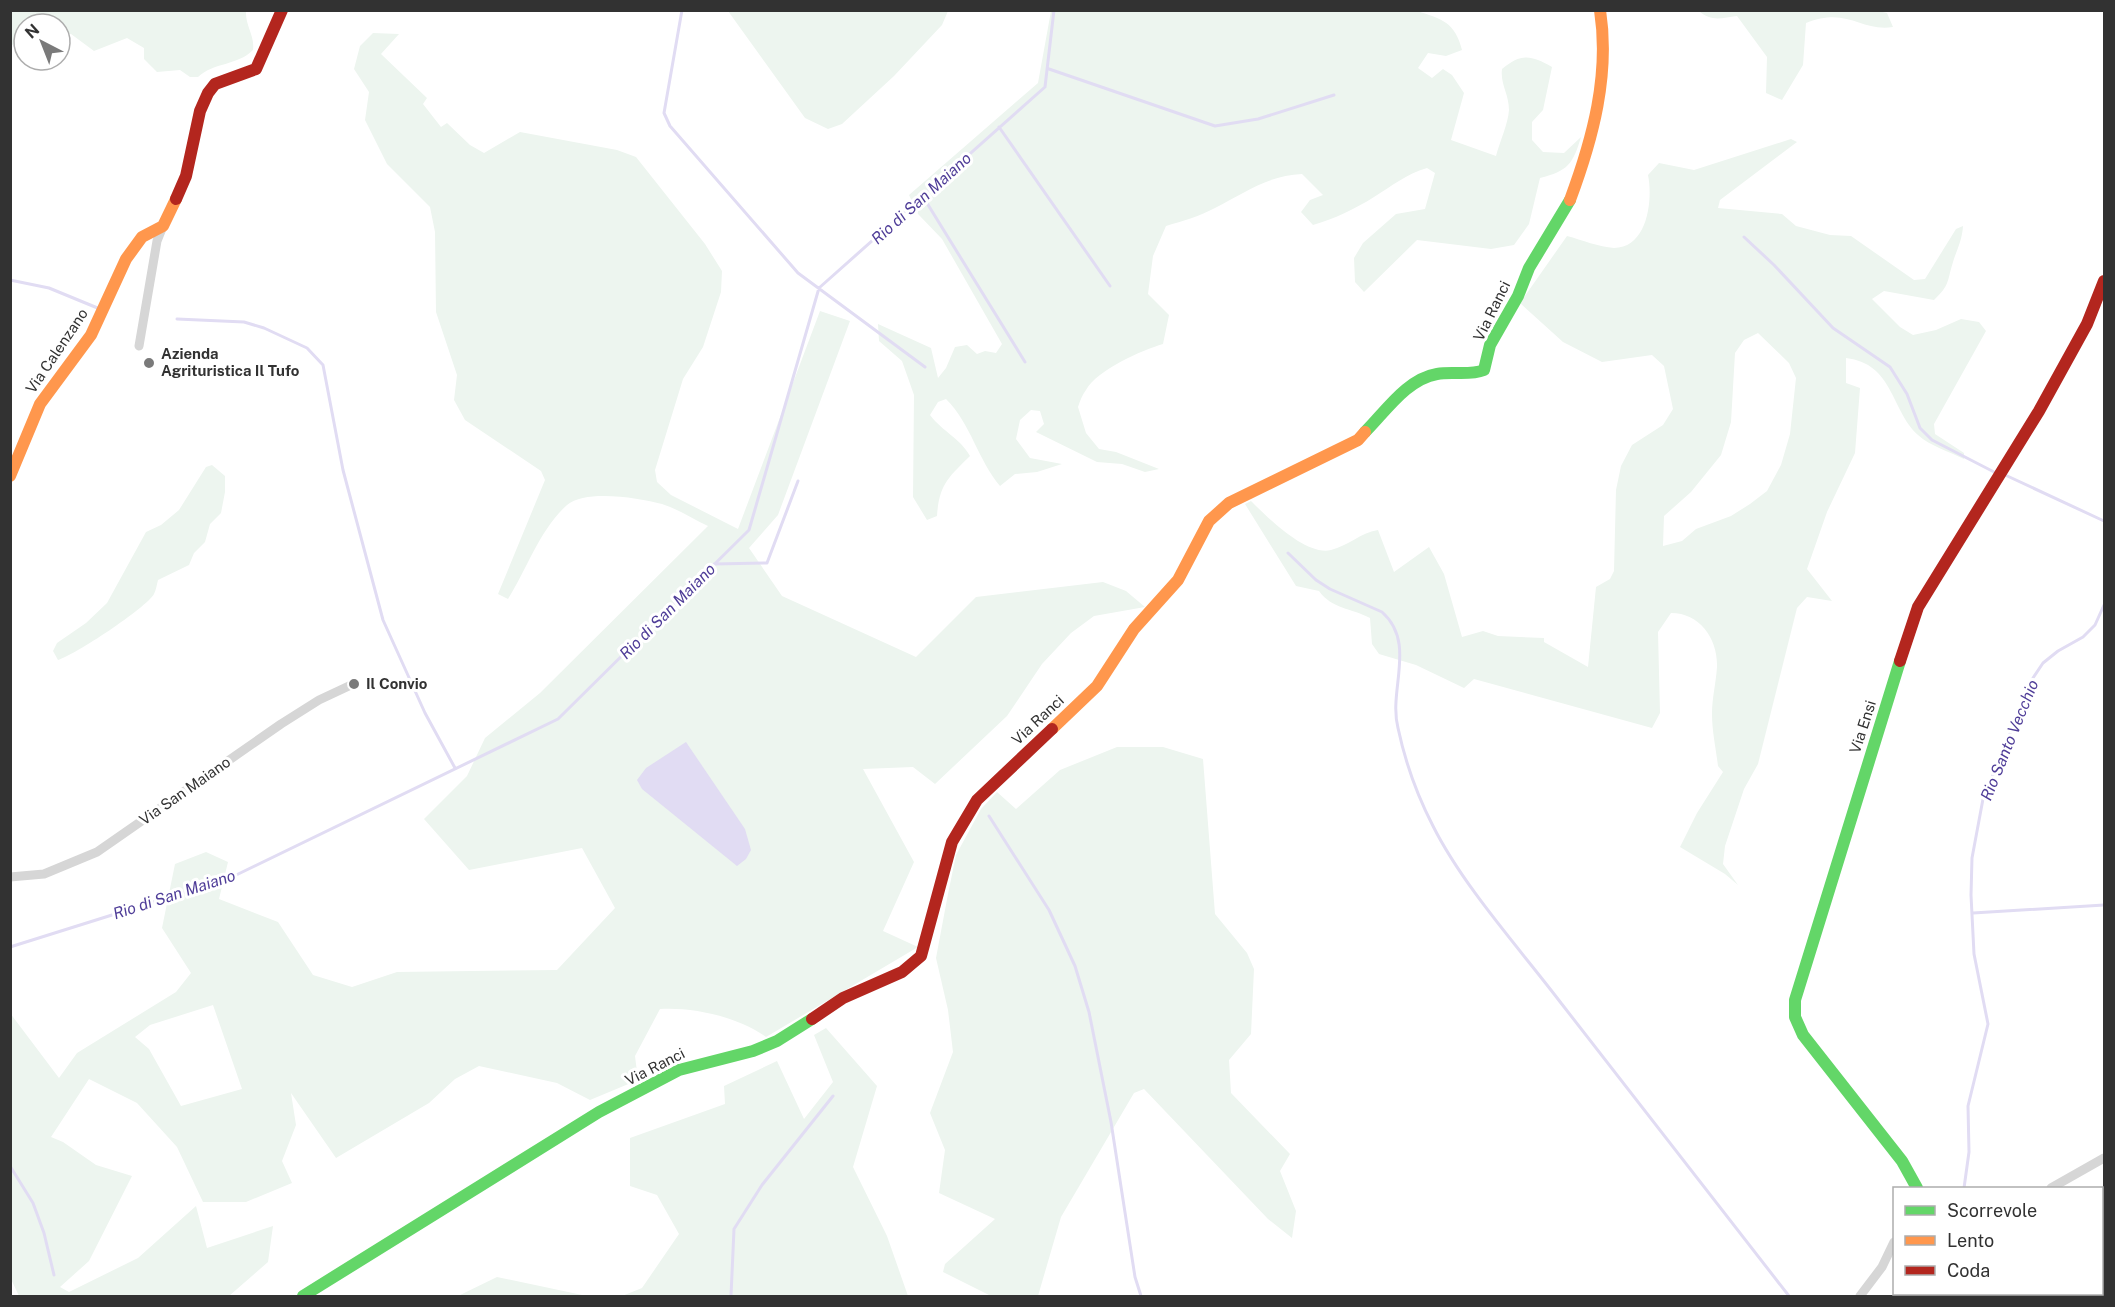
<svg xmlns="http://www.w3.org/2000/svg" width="2115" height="1307" font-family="'Public Sans',sans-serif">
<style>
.green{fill:#edf5ef;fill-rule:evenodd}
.water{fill:#e1dcf3}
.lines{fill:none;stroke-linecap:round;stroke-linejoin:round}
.stream{stroke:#e1dcf3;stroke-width:3}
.street{stroke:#d6d6d6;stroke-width:9}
.fast{stroke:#63d668;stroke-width:12}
.slow{stroke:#ff974d;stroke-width:12}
.jam{stroke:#b3261e;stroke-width:12}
.poi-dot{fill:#7a7a7a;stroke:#fff;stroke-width:2}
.labels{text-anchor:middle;stroke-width:6;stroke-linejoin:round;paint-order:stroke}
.street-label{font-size:15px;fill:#323232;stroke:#fff}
.poi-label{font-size:15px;font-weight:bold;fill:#323232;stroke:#fff;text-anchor:start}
.water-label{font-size:16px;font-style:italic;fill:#4f3d98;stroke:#fff}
</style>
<rect width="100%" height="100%" fill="#fff"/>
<path class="green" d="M11,10L246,11C245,25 255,36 253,50C237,66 214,62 198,77H190L180,70L157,72L144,59V48L127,38L94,51L71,34L60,33V24H24V36L11,46Z
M728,11H948L942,25L894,76L842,124L828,129L805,118Z
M1051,11H1417C1442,19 1455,22 1462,50L1446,56L1428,53L1418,68L1432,78L1443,69L1452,75L1464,93L1451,140L1496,156C1500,141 1508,124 1509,110C1509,94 1500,84 1502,69C1521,53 1531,55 1552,67L1543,110L1532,122V140L1543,152L1564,153L1581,137C1573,164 1568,171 1540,178L1529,224L1514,245L1491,249L1417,240L1364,292L1355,282L1354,258L1363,243L1396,214L1425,209L1435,173L1427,168C1406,174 1392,186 1374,197C1355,209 1334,219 1313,225L1301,212L1310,200L1323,195L1302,174C1269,175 1244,193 1215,208C1200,216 1183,221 1166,226L1153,256L1148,294L1169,315L1163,344C1142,350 1097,370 1086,390C1082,395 1080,401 1078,407L1086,433L1099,449L1116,452L1159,469L1145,472L1122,464L1097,462L1036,432L1044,424L1040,411L1031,410L1020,420L1016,439L1030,458L1062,464L1037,472L1015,474L1000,486C978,460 971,424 946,399L938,402L930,415C944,433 959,437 970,456C949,477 939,484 937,516L927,520L913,497L914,395L902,361L879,341L878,324L931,348L938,378L946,368L955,347L967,345L977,354L985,351L996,353L1002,344L942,239L918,214L909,195L1038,83Z
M1699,11H1878L1887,13L1893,27C1860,32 1848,6 1806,23L1803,65L1782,100L1766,93L1767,57L1737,16C1722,18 1711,22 1699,11Z
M373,33L399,34L381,54L427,98L423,104L441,127L447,123L470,145L484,153L520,132L617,150L636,157L705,244L722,271L721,292L703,347L683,379L655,470L657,482L671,495L738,529L820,311L850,321L778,515L749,548L782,596L916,657L976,597L1103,582L1126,591L1145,607L1094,616L1071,633L1042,664L1007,716L935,784L913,767L863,769L914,862L883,931L918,947L766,1037C738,1017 694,1007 660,1009L635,1056L638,1080L590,1100L557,1083L479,1066L455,1079L429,1103L336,1158L291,1093L296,1125L282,1161L292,1183L246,1202H203L177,1147L137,1103L89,1079L51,1137L63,1142L96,1165L132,1176L89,1261L60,1287L69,1292L138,1258L196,1206L207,1248L273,1226L268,1262L229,1296H19L10,1277V1013L59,1078L77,1053L176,992L191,973L162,928L175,864L206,852L228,862L219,899L278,922L313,975L352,987L397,972L557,970L615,908L582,848L469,870L424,819L467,776L485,738L540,693L708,526C693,519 678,509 662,504C639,498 586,489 567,505C540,529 527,569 508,599L498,594L545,480L541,471L465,420L454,400L457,375L436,312L435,232L430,207L387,164L365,120L369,92L354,69L360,46ZM213,1005L242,1089L181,1106L149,1049L135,1037L150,1025Z
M1791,139L1797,142L1720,200L1718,208L1782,214L1796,226L1830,235L1851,236L1914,280L1925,279L1956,229L1963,226C1962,241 1957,249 1953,262C1947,281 1950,285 1934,300L1884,291L1872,299L1900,327L1913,335L1936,330L1961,319L1979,322L1986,331L1934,424L1935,434L1964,453V459C1950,452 1930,446 1918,435C1890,409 1894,364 1846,358V383L1860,388L1855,453L1827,512L1807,569L1832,601L1807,597L1797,608L1758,764L1744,789L1725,846L1723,864L1738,885L1725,874L1680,847L1697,813L1723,772L1718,766C1716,749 1712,731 1712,714C1712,698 1716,683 1717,667C1718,639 1700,613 1671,613L1658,632L1660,713L1652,728L1474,679L1464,688L1416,665L1379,654L1372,644L1370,618C1351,608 1332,609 1319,591L1296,586L1245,504L1251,501C1268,518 1306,556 1331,550C1348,546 1360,533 1378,530L1394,572L1429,547L1444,574L1462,637L1483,631L1498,636L1544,638V642L1588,667L1596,587L1610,579L1614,571L1616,490L1621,466L1632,445L1663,425L1673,409L1664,366L1652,355L1602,362L1563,342L1520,303L1567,236C1582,240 1599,247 1614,248C1648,248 1653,199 1648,175L1659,163L1694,170ZM1758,333L1789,363L1796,378L1790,434L1781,465L1767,491L1750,504L1731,516L1696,529L1682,541L1663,546L1664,516L1691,492L1721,455L1731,422L1735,353L1744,340Z
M212,465L225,476V492L221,513L210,524L205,542L194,553L189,565L158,580C157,584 156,590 154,594C146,608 75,655 58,660L53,651L57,643L86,623L107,603L146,532L161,525L179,510L206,467Z
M1117,747H1163L1203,759L1215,914L1247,953L1254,969L1251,1034L1229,1060L1231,1093L1290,1154L1280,1171L1296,1211L1292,1238L1268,1219L1144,1089L1134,1093L1061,1217L1038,1296H991L943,1272L945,1264L995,1219L939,1193L945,1150L930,1113L953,1052L948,1010L936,958L948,894L956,855L981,809L997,792L1016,809L1060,770Z
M826,1028L877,1086L853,1167L887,1236L908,1296H622L642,1288L679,1234L657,1195L630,1186V1138L725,1104L724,1086L777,1061L804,1119L833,1082L814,1035Z
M497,1277L587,1296H458Z"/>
<path class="water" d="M686,742L745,829L751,850L746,859L737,866L642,789L637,780L646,768Z"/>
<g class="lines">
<path class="stream" d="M682,10L664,113L670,126L798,273L925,367
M1049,69L1215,126L1258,119L1334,95
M999,127L1110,286
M922,195L1025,362
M1744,237L1774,265L1833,328L1890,367L1907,394L1920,428L1932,440L1996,473
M10,280L49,288L100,309
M177,319L244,322L264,328L307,348L323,365L343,470L383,620L425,713L455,768
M2003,474L2104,521
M1288,553L1316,580L1330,589L1382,612C1417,643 1388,690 1398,728C1405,761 1418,797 1433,826C1463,886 1520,949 1561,1003C1637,1101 1713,1199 1789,1296
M714,564L767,563L798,481
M989,816L1049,910L1075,966L1089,1012L1111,1122L1135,1277L1141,1296
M1973,913L2104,905
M10,947L230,878L558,719L749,530L819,288L1045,87L1054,10
M10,1166L33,1203L44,1233L54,1275
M1964,1188L1969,1152L1968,1106L1988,1024L1974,954L1971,895L1972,858L1983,799L2033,678L2043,663L2058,651L2083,637L2095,625L2104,605
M1980,1294L1981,1296
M731,1296L734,1229L762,1185L833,1096"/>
<path class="street" d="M139,346L157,241L163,226
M10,877L44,874L97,852L281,724L319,700L351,685
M2051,1188L2104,1158
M2102,1260L2104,1261
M1860,1296L1882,1267L1894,1242"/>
<path class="fast" d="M1365,432C1386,411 1407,379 1437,374C1453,371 1469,376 1484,370L1490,345L1518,296L1529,268L1570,200
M1900,661L1795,1000V1017L1803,1035L1902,1161L1917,1188
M303,1296L599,1112L679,1070L753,1051L777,1041L812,1019"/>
<path class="slow" d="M1570,200C1593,138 1610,75 1600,10
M10,476L40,404L91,335L126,259L142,237L163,226L176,199
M1052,729L1097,686L1134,629L1178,580L1209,521L1229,503L1358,440L1365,432"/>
<path class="jam" d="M176,199L186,176L200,111L208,93L215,84L256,69L282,10
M1900,661L1918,607L2039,411L2087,324L2104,281
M812,1019L843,998L902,972L921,956L952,842L977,800L1052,729"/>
</g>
<g class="poi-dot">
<circle cx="149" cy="363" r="6"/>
<circle cx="354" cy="684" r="6"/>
</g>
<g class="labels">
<g class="street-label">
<text transform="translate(1492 311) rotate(-64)" y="5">Via Ranci</text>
<text transform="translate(57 351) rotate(-56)" y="5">Via Calenzano</text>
<text transform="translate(1038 720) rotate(-43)" y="5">Via Ranci</text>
<text transform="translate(1863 727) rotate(-72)" y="5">Via Ensi</text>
<text transform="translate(185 791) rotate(-35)" y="5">Via San Maiano</text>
<text transform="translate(655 1067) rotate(-27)" y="5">Via Ranci</text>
</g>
<g class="poi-label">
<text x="161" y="359">Azienda<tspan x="161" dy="17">Agrituristica Il Tufo</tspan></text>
<text x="366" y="689">Il Convio</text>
</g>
<g class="water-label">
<text transform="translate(921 198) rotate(-42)" y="6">Rio di San Maiano</text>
<text transform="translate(667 611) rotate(-45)" y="6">Rio di San Maiano</text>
<text transform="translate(2009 740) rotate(-68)" y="6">Rio Santo Vecchio</text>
<text transform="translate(174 894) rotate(-18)" y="6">Rio di San Maiano</text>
</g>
</g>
<rect width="2115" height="1307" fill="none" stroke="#323232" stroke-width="24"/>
<rect x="1893" y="1187" width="210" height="108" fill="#ffffff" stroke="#adadad" stroke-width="1.5"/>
<rect x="1905" y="1206" width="30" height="9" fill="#63d668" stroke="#adadad" stroke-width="1.5"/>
<text x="1947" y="1217" font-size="18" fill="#323232">Scorrevole</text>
<rect x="1905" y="1236" width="30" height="9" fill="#ff974d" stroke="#adadad" stroke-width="1.5"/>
<text x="1947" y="1247" font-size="18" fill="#323232">Lento</text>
<rect x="1905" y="1266" width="30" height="9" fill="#b3261e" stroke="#adadad" stroke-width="1.5"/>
<text x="1947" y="1277" font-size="18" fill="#323232">Coda</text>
<g transform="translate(42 42) rotate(318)"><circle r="28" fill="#ffffff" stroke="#adadad" stroke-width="1.5"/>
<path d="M0-4.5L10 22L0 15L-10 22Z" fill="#7a7a7a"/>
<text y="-9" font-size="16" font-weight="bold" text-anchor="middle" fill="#323232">N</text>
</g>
</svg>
